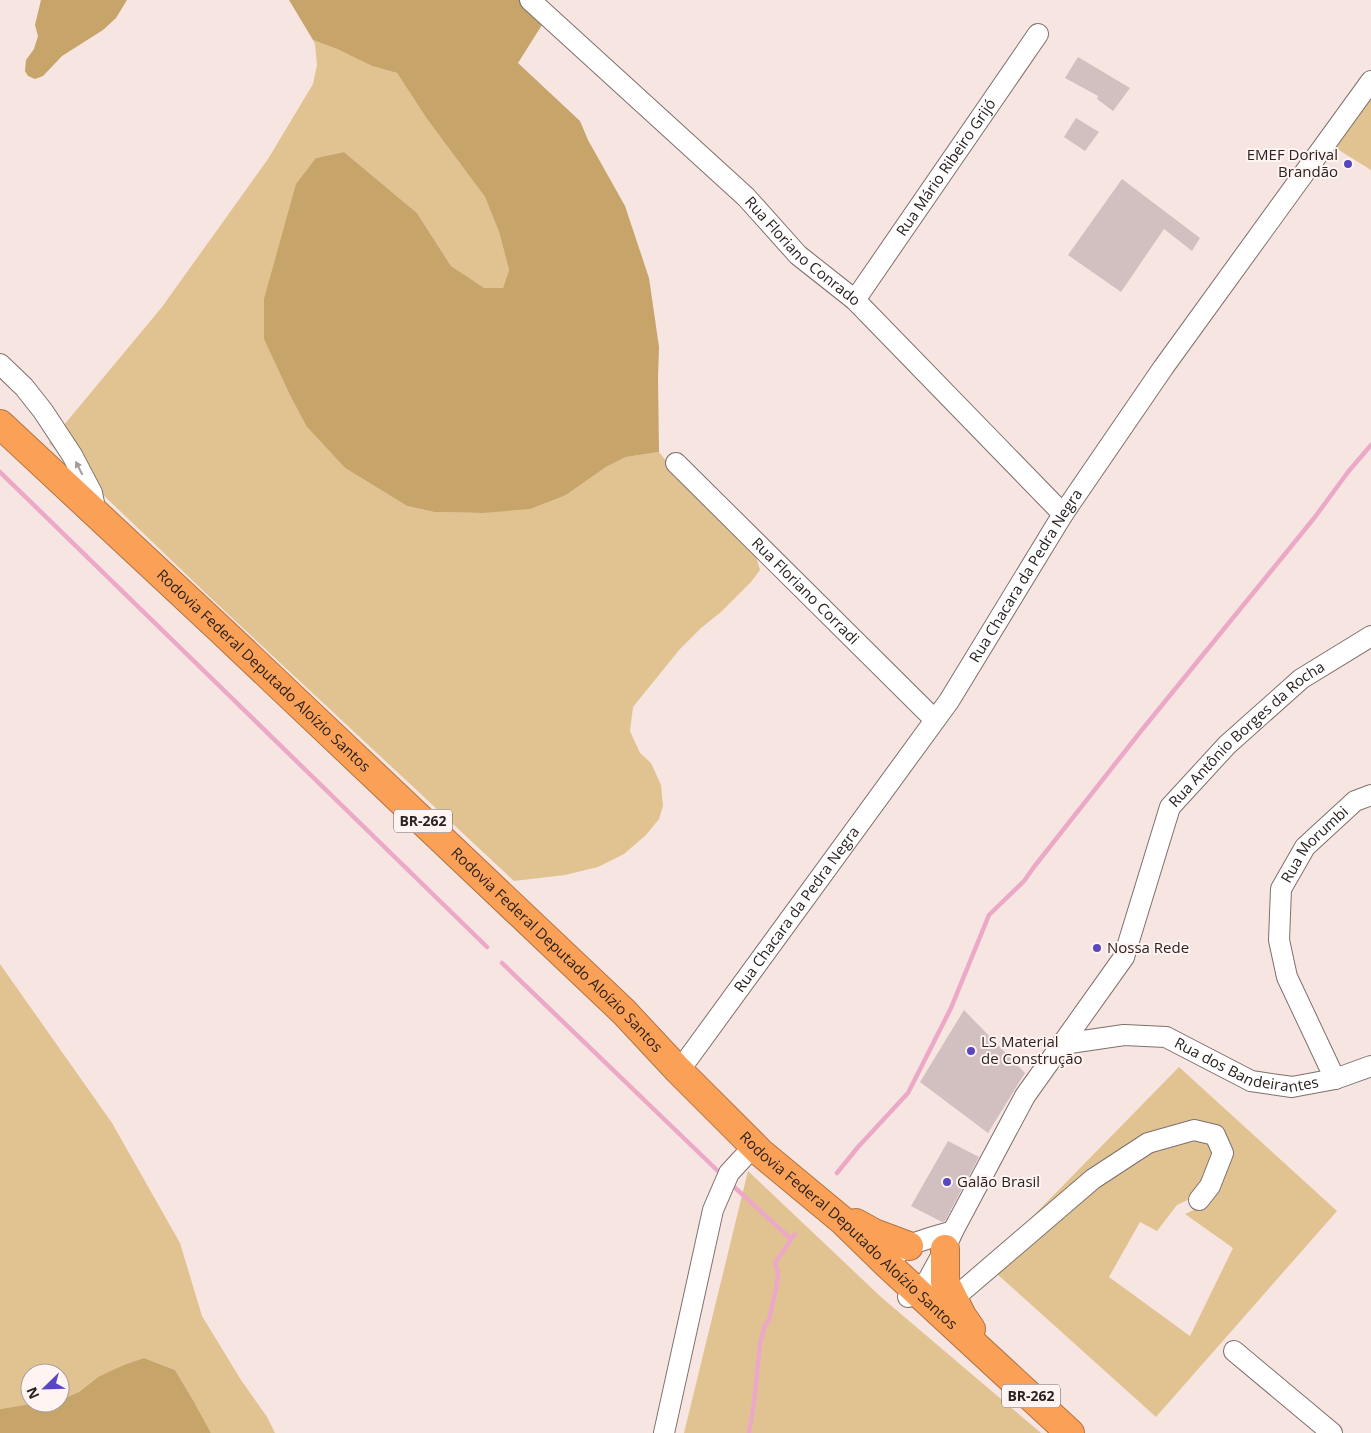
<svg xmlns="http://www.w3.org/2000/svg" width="1371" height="1433" font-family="'Open Sans',sans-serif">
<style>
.green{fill:#e1c391;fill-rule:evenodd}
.forest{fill:#c7a469}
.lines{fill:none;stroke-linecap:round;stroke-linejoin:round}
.stream{stroke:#eca9c7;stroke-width:4.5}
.building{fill:#d2c0c1}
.minor-casing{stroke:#7f706c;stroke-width:22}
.highway-casing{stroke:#b17444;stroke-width:30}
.minor{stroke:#fff;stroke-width:20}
.highway{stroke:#faa057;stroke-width:28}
.oneway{fill:#9f9c9b}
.poi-dot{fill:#5847bf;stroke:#fff4f1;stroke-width:2}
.labels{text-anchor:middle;stroke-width:4;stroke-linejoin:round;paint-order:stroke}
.shield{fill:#fff4f1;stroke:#69625f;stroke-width:1}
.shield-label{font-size:14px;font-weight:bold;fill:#292321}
.poi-label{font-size:15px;fill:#292321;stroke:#fff4f1;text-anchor:start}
.street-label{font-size:15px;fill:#292321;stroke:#fff4f1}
</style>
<rect width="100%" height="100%" fill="#f7e5e1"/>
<path class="green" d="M313,40L337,49L372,66L397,73L427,119L485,197L499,232L509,270L503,288L484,289L451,266L417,213L344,152L316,158L307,427L345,468L407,506L434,512L483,513L566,495L606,467L626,457L659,452L689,490L752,543L760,570L751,582L721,612L701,628L680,649L633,707L630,731L640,753L651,763L661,785L663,806L659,819L646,835L624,854L598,867L565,875L514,881L215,602L49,443L162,307L268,159L313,84L317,65L315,44Z
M1371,88V170L1334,147Z
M0,964L112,1123L180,1243L202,1316L241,1380L267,1417L275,1433H211L193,1400L175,1370L144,1358L98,1377L79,1392L60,1400V1373H30V1403H54L30,1404L0,1409Z
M1179,1067L1337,1211L1156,1417L986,1264ZM1196,1196L1202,1206L1185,1214L1233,1248L1190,1336L1109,1277L1140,1222L1157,1231L1177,1205Z
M748,1171L881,1297L1041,1433H684Z"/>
<path class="forest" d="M41,0H127L116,18L103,30L62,56L43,76L35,79L28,76L25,71L26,60L34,49L38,36L35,25Z
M289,0H543L552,9L518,63L580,121L588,140L625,206L649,278L659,347L658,377L659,452L626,457L606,467L566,495L530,509L483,513L434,512L407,506L345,468L307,427L291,397L264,339V299L296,184L316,158L344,152L417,213L451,266L484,288H503L509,270L499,232L485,197L427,119L397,73L372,66L337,49L313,40Z
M144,1358L175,1370L193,1400L211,1433H0V1409L30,1404L60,1403V1400L79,1392L98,1377L124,1365Z"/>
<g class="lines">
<path class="stream" d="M0,472L487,947
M502,963L720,1173
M837,1173L858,1147L908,1093L951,1008L989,915L1024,881L1034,867L1141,731L1315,517L1348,472L1371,445
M732,1185L791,1239
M749,1433L754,1403L760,1344L765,1325L769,1320L777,1284L778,1272L775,1263L795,1234"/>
</g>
<path class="building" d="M1078,57L1130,88L1113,111L1097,99L1098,96L1065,78Z
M1076,118L1099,132L1085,151L1064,137Z
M1122,179L1200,238L1192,251L1164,229L1121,292L1068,255Z
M964,1010L1025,1073L988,1133L920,1082Z
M948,1141L979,1157L945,1221L942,1222L911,1206Z"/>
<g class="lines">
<g class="minor-casing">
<g id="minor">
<path id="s1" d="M530,0L746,197L798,255L855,300L1063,514"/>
<path id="s2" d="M855,300L1038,34"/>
<path d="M0,364L24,387L43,411L72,455L92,493L96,513"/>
<path id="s3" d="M676,463L935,720"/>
<path id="s4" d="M1063,1044L1124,1035L1166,1037L1251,1081L1292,1087L1335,1079L1371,1066"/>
<path id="s5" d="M679,1071L949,701L1063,514L1163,368L1371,81"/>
<path id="s6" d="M1335,1079L1287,977L1279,940L1281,889L1305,847L1355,801L1371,795"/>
<path d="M897,1254C912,1241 934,1237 953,1231"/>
<path id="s7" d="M908,1297L928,1280L945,1249L953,1231L1025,1096L1124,957L1170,807L1227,745L1301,679L1371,636"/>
<path d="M953,1299L1093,1179L1148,1143L1194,1130L1215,1135L1223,1153L1210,1186L1199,1200"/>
<path d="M1234,1351L1332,1433"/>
<path d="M664,1433L713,1210L729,1173L754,1146"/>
</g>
</g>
<g class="highway-casing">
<g id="highway">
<path id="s8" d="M0,424L223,632L624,1012L679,1071L761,1153L843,1221L887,1264L1070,1433"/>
<path d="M856,1223L874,1233L909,1246"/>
<path d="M945,1249V1282L962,1316L971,1329"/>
</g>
</g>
<use href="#minor" class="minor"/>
<use href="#highway" class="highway"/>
</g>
<defs><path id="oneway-solid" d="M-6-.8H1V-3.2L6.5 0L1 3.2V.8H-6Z" transform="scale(1.25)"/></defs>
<use class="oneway" href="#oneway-solid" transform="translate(79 468) rotate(-117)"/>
<g class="poi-dot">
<circle cx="1348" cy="164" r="5"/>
<circle cx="1097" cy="948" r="5"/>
<circle cx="971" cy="1051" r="5"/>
<circle cx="947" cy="1182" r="5"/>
</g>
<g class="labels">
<g class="shield">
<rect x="394" y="809.5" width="58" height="23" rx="4"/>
<rect x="1002" y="1384.5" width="58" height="23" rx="4"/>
</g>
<g class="shield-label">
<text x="423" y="826">BR-262</text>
<text x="1031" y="1401">BR-262</text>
</g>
<g class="poi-label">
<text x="1338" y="160" text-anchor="end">EMEF Dorival<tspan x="1338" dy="17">Brandão</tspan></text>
<text x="1107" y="953">Nossa Rede</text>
<text x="981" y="1047">LS Material<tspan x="981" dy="17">de Construção</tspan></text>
<text x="957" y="1187">Galão Brasil</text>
</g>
<g class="street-label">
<text dy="5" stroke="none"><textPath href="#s2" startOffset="161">Rua Mário Ribeiro Grijó</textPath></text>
<text dy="5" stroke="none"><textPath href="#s1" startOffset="371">Rua Floriano Conrado</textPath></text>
<text dy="5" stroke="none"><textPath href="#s5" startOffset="605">Rua Chacara da Pedra Negra</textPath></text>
<text dy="5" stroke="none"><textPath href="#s3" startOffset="182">Rua Floriano Corradi</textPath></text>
<text dy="5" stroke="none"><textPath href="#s8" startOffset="361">Rodovia Federal Deputado Aloízio Santos</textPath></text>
<text dy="5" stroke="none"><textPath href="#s7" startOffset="668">Rua Antônio Borges da Rocha</textPath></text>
<text dy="5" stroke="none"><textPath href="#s6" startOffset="258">Rua Morumbi</textPath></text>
<text dy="5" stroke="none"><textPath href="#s5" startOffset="200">Rua Chacara da Pedra Negra</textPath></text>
<text dy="5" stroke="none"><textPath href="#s8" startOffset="766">Rodovia Federal Deputado Aloízio Santos</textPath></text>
<text dy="5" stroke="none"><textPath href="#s4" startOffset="191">Rua dos Bandeirantes</textPath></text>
<text dy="5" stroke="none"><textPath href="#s8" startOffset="1171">Rodovia Federal Deputado Aloízio Santos</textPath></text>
</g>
</g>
<g transform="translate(45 1388) rotate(247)"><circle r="24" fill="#fff4f1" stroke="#a9a09e"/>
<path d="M0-4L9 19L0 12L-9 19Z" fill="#5847bf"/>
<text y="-8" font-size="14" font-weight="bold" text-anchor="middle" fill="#292321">N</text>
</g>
</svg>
